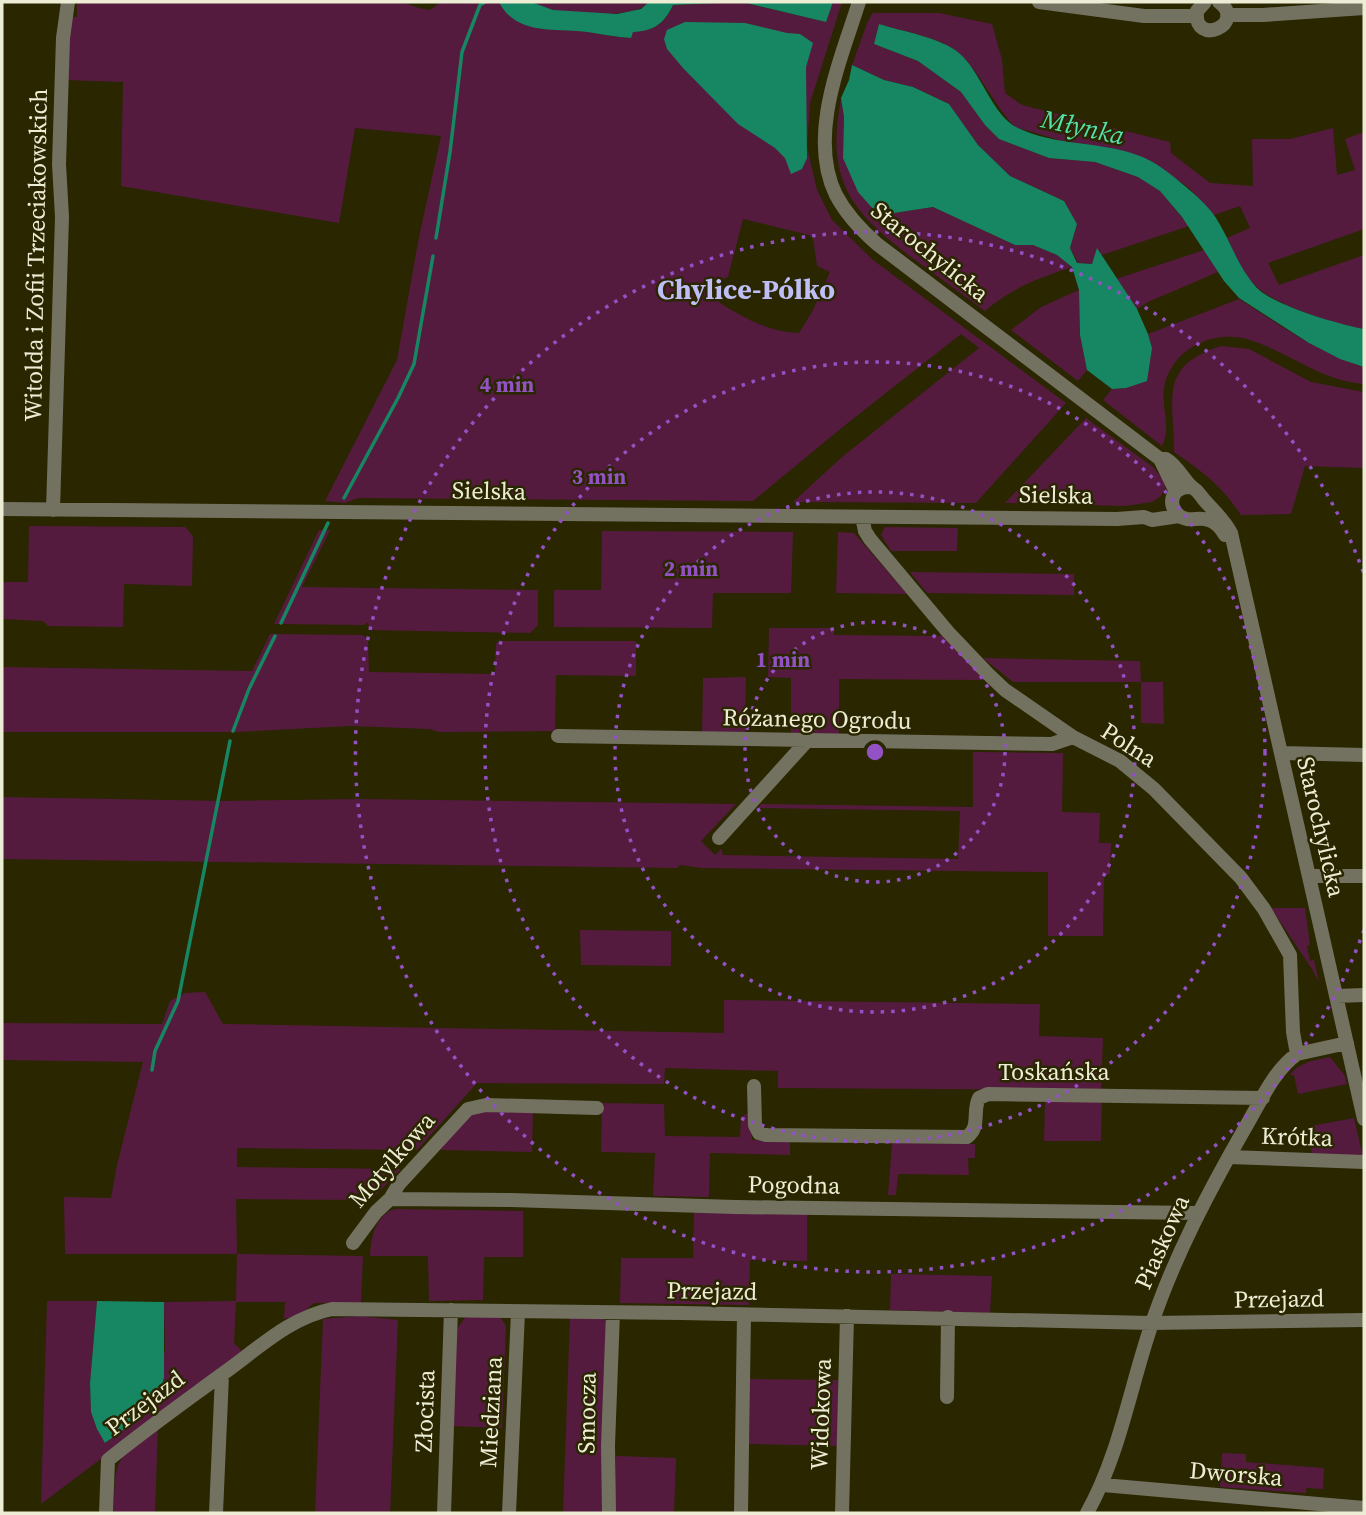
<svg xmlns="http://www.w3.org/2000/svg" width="1366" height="1515" font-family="'Source Serif 4',serif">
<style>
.green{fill:#551b3f;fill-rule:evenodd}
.water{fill:#178763}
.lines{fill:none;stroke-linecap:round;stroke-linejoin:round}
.stream{stroke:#178763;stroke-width:3.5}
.minor{stroke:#737260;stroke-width:14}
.ring{fill:none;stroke:#9252c3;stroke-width:3.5;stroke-dasharray:3.5 7}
.labels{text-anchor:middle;stroke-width:5;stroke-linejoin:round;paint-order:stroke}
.street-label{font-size:24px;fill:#edecd5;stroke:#292600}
.water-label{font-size:26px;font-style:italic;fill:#55dfac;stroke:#292600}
.quarter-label{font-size:28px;font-weight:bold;fill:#bfbef7;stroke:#292600}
.centre{fill:#9252c3;stroke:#292600;stroke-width:3.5}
.ring-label{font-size:21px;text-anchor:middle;font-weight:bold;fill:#9252c3;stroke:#292600;stroke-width:5;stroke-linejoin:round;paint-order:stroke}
</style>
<rect width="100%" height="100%" fill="#292600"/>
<path class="green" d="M77,2H402L419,8L430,10L441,2L461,4V2H499C517,35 557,28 587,32C602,34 616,37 630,38L632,31C653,31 665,25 673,5L741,2L826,22L833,2H842L810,103L807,147L817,190L832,220L873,260L1066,403L976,503L793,502L842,457L979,348L961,334L844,426L753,501L358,498L345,503L325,501L397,360L419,237L441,136L355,128L339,223L121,186L123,82L66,80L70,17H77ZM743,219L809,235L813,238L817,266L830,272L813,310L799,333C769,332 744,318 720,303L718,281L728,277Z
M531,2H649C635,21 550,15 531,2Z
M873,13H939L992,24L1002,60L1005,93L1022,105L1170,142L1171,153L1210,183L1253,186L1252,139H1290L1333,128L1337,175L1355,170L1345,139L1364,132V229L1268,263L1279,285L1364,255V329C1337,325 1278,306 1258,288C1244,277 1235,254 1227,238L1250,228L1240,206L1214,215L1189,188L1165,171L1015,127C994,105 981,74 960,54C944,38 901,31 879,24L874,44L918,61L961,92L985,125L999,139L1049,158L1095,162L1138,177L1160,191L1189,226L1102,255L1098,249L1092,264L1078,263L1070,248L1077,224L1064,201L1010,176L978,145L949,104L913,87L884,80L852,65L868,21Z
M841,98L844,117L843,158L894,213L933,207L1015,245H1033L1057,255L1072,267C1039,278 1011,288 985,311C960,293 936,275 911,257C848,210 826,178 841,98Z
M1204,250L1218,272L1148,302L1137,309L1116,279Z
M1079,290L1080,335L1087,370L1078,381L1011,330L1041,307Z
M1239,299C1279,324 1318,353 1364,367V384C1321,381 1290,353 1250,340C1223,331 1190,341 1174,364C1151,396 1175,420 1162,446L1103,400L1112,389L1126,388L1152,348L1148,334Z
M1221,346L1249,349L1311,382L1364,392V468L1305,466L1291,514L1241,515C1222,486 1202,471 1174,452C1174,398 1158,366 1221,346Z
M1086,418L1153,467L1164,481L1165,488L1161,496L1152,502L1125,506L1005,503Z
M29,526L185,527L193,536L192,586L124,584L123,627L48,626L43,621L2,619V582H28Z
M885,527L958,528L957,551H891L881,535Z
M319,530H330L302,587L538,590V625L530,633L369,630L368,622L364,625L274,624Z
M602,531L793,532L791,593H713L712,628L554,627V590H601Z
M838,532L854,533L907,594L836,593Z
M910,572L1074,574V595L927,593Z
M769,628H834V635L942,636L986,680L839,679V735L791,734V678L768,677Z
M270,634L363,635L368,641L369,672L495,674L496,643L503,641H636V676L556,675L555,731L439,732L430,729L350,726L237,732H2V667L252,671Z
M983,658L1140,661L1141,682H1163L1164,724L1141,723V682H1013Z
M746,677L745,733L702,734L703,678Z
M973,752L1063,753L1062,812L1100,813L1099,843H1111L1110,874L1104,875L1103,936H1048V872L702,868L680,865L677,868L2,859V797L225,801L359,799L736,804L701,841L715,855L721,849L723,855L958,859L960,811L758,808L761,804L973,807Z
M1271,908H1305L1310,945L1307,946L1310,961L1314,960L1319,983L1312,969Z
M580,930L671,931V966L581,965Z
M205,992L223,1024L724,1033V1000L1040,1004L1039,1036L1103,1038L1101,1090L778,1088V1071L665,1068L664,1084L477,1083L417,1150L237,1148V1167L401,1169L371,1200L236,1199L237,1254L363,1256L361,1303H314L299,1315L284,1319L285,1302H236L234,1343L243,1352L41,1504L47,1301H97L90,1383L91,1412L97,1429L106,1443L119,1431L165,1352L164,1302L236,1301L237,1254H65L64,1197L111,1198L117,1165L143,1062L2,1060V1023L162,1024L170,1001L185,993Z
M1330,1057L1345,1076L1347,1084L1298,1094L1294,1075H1290C1299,1062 1316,1060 1330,1057Z
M1045,1099L1102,1100L1101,1141H1044Z
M602,1103L664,1104L665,1136L740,1137L741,1117L750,1112L752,1140L790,1141V1155L710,1153L709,1197L653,1196L655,1153L601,1152Z
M533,1111L532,1152L442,1150L438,1146L465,1119L477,1112Z
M1354,1118L1363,1157H1313L1306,1127Z
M892,1143L975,1144V1158H968L969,1175L898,1174L896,1195H888Z
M395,1209L523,1211V1257H484L483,1300L429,1301L428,1256H370C371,1238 375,1215 395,1209Z
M694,1212L807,1214V1261L750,1260L749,1305L620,1303L621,1258H693Z
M891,1274L992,1276L990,1313L890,1310Z
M359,1316L398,1320L390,1513H315L323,1319Z
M466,1316L500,1317L506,1326L502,1428L450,1426L456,1330Z
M570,1316L601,1317L608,1324L605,1513H563Z
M750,1379L838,1380V1446L749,1444Z
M158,1425L155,1513H114C115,1457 115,1460 158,1425Z
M1222,1453L1246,1454V1462L1324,1468L1323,1489L1306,1488V1493L1220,1487Z
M616,1456L676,1458L674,1513H614Z"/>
<path class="water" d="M499,2H531L553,10L617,14L641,9L649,2H833L826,22L742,2L673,5C664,24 654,31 633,32L631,38C616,37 602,34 587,32C557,28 516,36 499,2Z
M685,22L745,23L787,33L800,34L813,43L806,67L807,158L802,169L791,174L785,158L775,148L738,124L683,68L667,49L664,39L667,30Z
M879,24C901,31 942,38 959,53C981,71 992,116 1018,128C1055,146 1099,141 1137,155C1155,161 1172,175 1186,187C1196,195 1209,207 1216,218C1230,240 1238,267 1256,287C1272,305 1340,325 1364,329V367L1340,359L1309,343L1239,298L1224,281L1182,217L1160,191L1138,177L1095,162L1049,158L999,139L985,125L961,92L918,61L874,44Z
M852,65L884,80L913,87L949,104L978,145L1010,176L1064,201L1077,224L1070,248L1077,263L1092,264L1097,248L1137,309L1148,334L1152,348L1147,381L1126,388L1112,389L1087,370L1080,335L1079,290L1072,267L1057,255L1033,245H1015L933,207L894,213L874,210L858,192L843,158L844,117L841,98L849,80Z
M97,1301L164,1302V1377L158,1404L105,1443L97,1429L91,1412L90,1383Z"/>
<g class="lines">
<path class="stream" d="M436,238L450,152L462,52L480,5L485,2
M344,498L398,398L414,364L433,256
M281,623L328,523
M233,731L249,689L275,636
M152,1070L155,1051L178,1001L230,741"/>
<path class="minor" d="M859,2C841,59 807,136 836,195C846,214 861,230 877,244L1160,459H1166C1178,466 1184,481 1192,487C1201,493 1200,496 1206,502C1216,513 1224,520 1231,533L1364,1119
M1039,2L1144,16H1196
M1205,2L1197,11C1193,48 1248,24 1219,2
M1227,15H1263L1364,8
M1160,459L1176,492
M1190,487C1184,487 1179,488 1175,493C1168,503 1175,517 1187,519C1195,520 1200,517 1209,520C1217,523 1221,528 1225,535
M2,509L1117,519L1144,517L1152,520L1179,516
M53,510L62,217L59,164L63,38L68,2
M862,517L865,531L870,539L948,632L988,674L1005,690L1073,737L1120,761L1154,789L1241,878L1264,909L1290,955L1293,1032L1297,1054
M558,736L1052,744L1073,737
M1281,753L1364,755
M719,838L806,742
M1309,876H1364
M1336,996L1364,995
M754,1086L755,1125L759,1133L766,1135L967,1137C981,1127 972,1111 979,1098L988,1094L1263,1098
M1229,1157L1364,1162
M390,1199L511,1200L735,1207L1198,1213
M353,1243L376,1212L390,1199L399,1184L468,1109L486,1105L597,1108
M947,1397L948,1317
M1103,1485L1364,1508
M106,1513L108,1460C145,1430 183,1403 221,1375C257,1350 288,1318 332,1309L681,1313L1152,1323L1364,1320
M216,1513L222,1375
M444,1513L451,1310
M509,1513L518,1312
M609,1513L608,1445L613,1313
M741,1513L744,1315
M842,1513L847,1316
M1087,1513C1119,1456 1130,1388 1151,1326C1174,1257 1209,1191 1245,1128C1260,1103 1273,1071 1297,1054L1347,1043"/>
</g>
<g class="ring">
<circle cx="875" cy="752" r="130"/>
<circle cx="875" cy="752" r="260"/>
<circle cx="875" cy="752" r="390"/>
<path d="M1364 930A520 520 0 1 1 1364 574"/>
</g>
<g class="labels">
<g class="street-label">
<text transform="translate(930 252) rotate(39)" y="8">Starochylicka</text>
<text transform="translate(36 255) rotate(-89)" y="8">Witolda i Zofii Trzeciakowskich</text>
<text transform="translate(489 491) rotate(1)" y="8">Sielska</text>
<text transform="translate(1056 495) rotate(1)" y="8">Sielska</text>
<text transform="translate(817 719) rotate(1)" y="8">Różanego Ogrodu</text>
<text transform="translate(1129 745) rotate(33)" y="8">Polna</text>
<text transform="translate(1321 827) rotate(77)" y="8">Starochylicka</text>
<text x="1054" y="1080">Toskańska</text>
<text transform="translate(1297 1137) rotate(2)" y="8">Krótka</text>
<text transform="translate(392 1160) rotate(-49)" y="8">Motylkowa</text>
<text transform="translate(794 1185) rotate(1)" y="8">Pogodna</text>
<text transform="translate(1162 1242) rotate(-66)" y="8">Piaskowa</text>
<text transform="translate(712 1291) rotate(1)" y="8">Przejazd</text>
<text transform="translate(1279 1299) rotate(-1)" y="8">Przejazd</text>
<text transform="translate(145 1403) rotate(-37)" y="8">Przejazd</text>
<text transform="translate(425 1411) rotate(-88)" y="8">Złocista</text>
<text transform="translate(491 1412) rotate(-87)" y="8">Miedziana</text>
<text transform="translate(587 1413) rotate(-89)" y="8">Smocza</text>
<text transform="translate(821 1414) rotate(-88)" y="8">Widokowa</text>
<text transform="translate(1236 1474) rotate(5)" y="8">Dworska</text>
</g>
<g class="water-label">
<text transform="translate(1083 127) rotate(12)" y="9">Młynka</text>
</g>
<g class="quarter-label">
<text x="746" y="299">Chylice-Pólko</text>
</g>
</g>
<circle cx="875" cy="752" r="10" class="centre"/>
<g class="ring-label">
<text x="507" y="392">4 min</text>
<text x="599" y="484">3 min</text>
<text x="691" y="576">2 min</text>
<text x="783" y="667">1 min</text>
</g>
<rect width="1366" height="1515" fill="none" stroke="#edecd5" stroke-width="7"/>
</svg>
